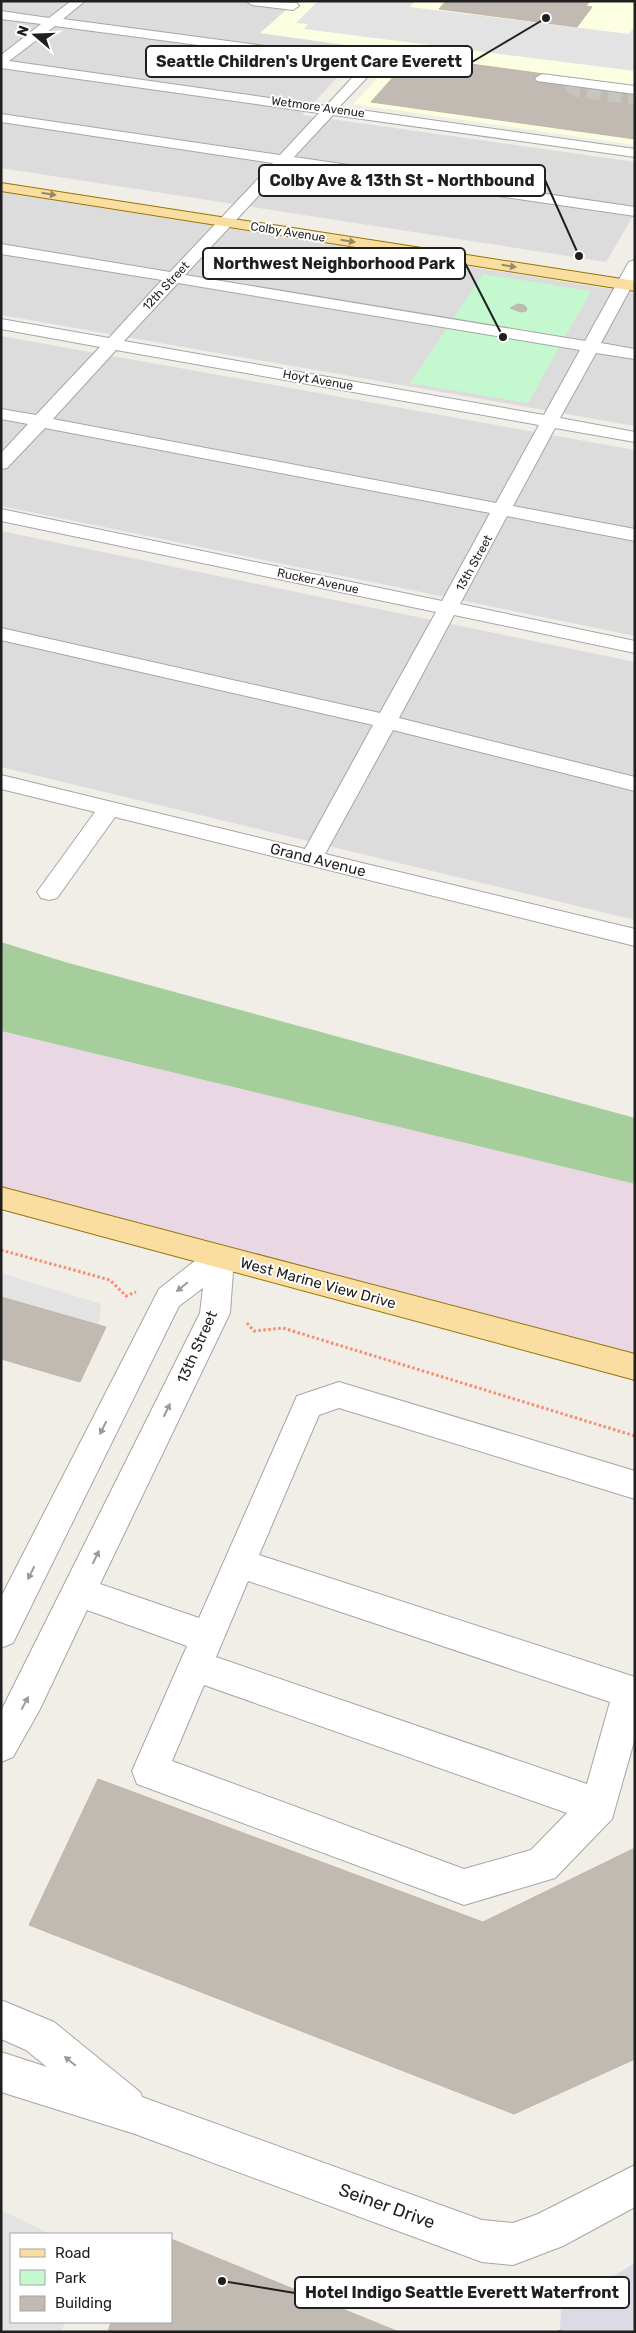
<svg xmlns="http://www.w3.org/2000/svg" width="636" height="2333" font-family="Rubik,sans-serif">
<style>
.residential{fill:#dddcdc}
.industrial{fill:#e9d8e4}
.education{fill:#fbfee0}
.forest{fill:#a5ce9c}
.park{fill:#c4f8ce}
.parking{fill:#e3e3e3}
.plaza{fill:#dbdae5}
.building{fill:#c0bab2;stroke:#c1b6a8}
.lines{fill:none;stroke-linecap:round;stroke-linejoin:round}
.minor-tunnel{stroke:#c6c5be;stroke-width:14;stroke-dasharray:14 7;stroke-linecap:butt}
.minor-casing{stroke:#a6a6a6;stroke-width:2}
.major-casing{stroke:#967604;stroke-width:2}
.path-far1{stroke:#f68d70;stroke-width:3;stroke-dasharray:2.5 2.5;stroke-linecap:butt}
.path{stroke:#f68d70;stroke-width:4.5;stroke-dasharray:3 3;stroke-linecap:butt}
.minor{fill:#fff;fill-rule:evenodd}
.major{fill:#f9dda1;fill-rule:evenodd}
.oneway{fill:#978866}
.oneway2{fill:#9a9a9a}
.labels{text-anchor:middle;stroke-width:4;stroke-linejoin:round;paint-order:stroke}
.far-street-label{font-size:12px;fill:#1f1f1f;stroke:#fff}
.street-label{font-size:15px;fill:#1f1f1f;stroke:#fff}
.near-street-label{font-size:18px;fill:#1f1f1f;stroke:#fff}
.leader{fill:none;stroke:#1f1f1f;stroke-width:2}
.callout-dot{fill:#1f1f1f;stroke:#fff;stroke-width:2}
.callout{fill:#fff;stroke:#1f1f1f;stroke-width:2}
.callout-label{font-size:16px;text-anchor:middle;font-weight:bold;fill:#1f1f1f}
</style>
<rect width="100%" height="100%" fill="#f0eee6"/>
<path class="residential" d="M1,1H295L261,33L366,47L302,115L635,162V213L606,262L1,168Z
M1,192L635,293V426L1,315Z
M1,336L635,450V636L1,506Z
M1,531L635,662V920L1,767Z"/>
<path class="industrial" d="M1,1031L635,1184V1367L1,1198Z"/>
<path class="education" d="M297,1H635V145L353,104L402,53L260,33Z"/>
<path class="forest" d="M1,942L65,962L635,1118V1184L1,1031Z"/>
<path class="park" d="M483,274L591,291L528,403L410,383Z"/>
<path class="parking" d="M318,1H415L410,7L629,34L635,26V71L304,29L308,24L296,23Z
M1,1273L101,1304L97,1340L1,1313Z
M1,2210L50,2234H11V2322H65L61,2332H1Z"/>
<path class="plaza" d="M635,2263V2332H560L561,2308Z"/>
<path class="building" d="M446,1H590L586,6L592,7L577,27L439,9Z
M412,56L544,74L542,76L635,94V139L371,102Z
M518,304L524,305L527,308L526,311L521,312L510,308Z
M1,1297L106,1327L80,1382L1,1359Z
M98,1779L483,1922L635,1848V2059L514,2114L29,1925Z
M171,2239L399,2332H108L111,2322H171Z"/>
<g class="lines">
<path class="minor-tunnel" d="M576,82L573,87L577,90L635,98"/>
<g class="minor-casing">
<path id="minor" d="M71,1H85L63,19L377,61L379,64L377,67L339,107L635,149V157L333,115L294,157L635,207V216L287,165L185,275L585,341L627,265L629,262L635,260V280L601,343L635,349V359L596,353L560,418L635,432V442L555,428L513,506L635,529V541L507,516L460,604L635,641V653L454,615L399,718L635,777V791L393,730L325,854L635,929V946L115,817L57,898L49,900L41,898L37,892L95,812L1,789V775L305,849L373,725L1,640V628L380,713L436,612L1,521V509L442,601L490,513L45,428L7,468L1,469V453L28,424L1,419V409L36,415L100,347L1,329V319L109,338L162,280L1,254V244L170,272L273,163L1,122V114L280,155L319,113L1,68V55L41,24L1,19V11L49,18ZM55,26L362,67L326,106L9,61ZM178,283L580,350L544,415L124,341ZM116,350L539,425L496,503L53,419Z
M246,1L297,3L299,6L293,10L252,5Z
M542,74L635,86V94L537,81L535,78Z
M220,1245L230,1249L234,1257L230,1313L100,1584L199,1618L297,1396L339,1382L635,1471V1499L339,1408L319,1415L259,1555L635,1677V1738L612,1819L555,1878L464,1905L137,1784L132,1771L187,1646L87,1610L39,1711L13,1757L1,1762V1711L200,1313L203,1288L179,1306L13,1643L1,1648V1597L159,1289L210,1249ZM248,1581L610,1702L587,1784L216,1657ZM204,1685L567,1813L531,1850L464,1869L172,1761Z
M1,2000L54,2022L140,2092L142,2097L482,2220L513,2223L538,2214L635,2165V2207L563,2246L513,2265L482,2262L135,2134L1,2092V2052L47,2067L26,2050L1,2039Z"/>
</g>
<g class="major-casing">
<path id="major" d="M1,183L635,281V291L1,191Z
M1,1187L635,1354V1380L1,1209Z"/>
</g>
<path class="path-far1" d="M1,1250L110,1280L126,1296L136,1292
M247,1323L254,1331L283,1328L635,1436"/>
<path class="path" d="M560,2330V2332"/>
<use href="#minor" class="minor"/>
<use href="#major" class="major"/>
</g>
<defs><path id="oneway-solid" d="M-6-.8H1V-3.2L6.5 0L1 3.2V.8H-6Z" transform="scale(1.25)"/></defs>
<g class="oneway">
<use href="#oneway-solid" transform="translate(49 194) rotate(9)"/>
<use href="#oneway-solid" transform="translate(348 241) rotate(9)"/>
<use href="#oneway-solid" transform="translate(509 266) rotate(9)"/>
</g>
<g class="oneway2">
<use href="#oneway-solid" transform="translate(182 1287) rotate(141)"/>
<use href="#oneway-solid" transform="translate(167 1410) rotate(-64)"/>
<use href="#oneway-solid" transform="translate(103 1428) rotate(117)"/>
<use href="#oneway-solid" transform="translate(96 1557) rotate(-64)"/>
<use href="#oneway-solid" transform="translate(31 1573) rotate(117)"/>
<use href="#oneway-solid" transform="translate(25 1703) rotate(-62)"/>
<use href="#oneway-solid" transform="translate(70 2061) rotate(-141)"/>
</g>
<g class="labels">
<g class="far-street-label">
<text transform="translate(318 107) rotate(8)" y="4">Wetmore Avenue</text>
<text transform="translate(288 232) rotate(9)" y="4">Colby Avenue</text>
<text transform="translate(166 286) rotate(-47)" y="4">12th Street</text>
<text transform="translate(318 380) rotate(10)" y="4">Hoyt Avenue</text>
<text transform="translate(474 563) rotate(-61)" y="4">13th Street</text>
<text transform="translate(318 581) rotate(12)" y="4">Rucker Avenue</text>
</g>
<g class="street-label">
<text transform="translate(318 860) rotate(14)" y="5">Grand Avenue</text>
<text transform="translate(318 1283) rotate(15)" y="5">West Marine View Drive</text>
<text transform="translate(197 1347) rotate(-66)" y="5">13th Street</text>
</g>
<g class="near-street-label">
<text transform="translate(387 2206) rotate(20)" y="6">Seiner Drive</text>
</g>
</g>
<path class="leader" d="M546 18L472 62M579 256L545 180M503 337L465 263M222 2281L295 2293"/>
<g class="callout-dot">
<circle cx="546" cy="18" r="5"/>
<circle cx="579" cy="256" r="5"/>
<circle cx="503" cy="337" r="5"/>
<circle cx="222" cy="2281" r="5"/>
</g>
<g class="callout">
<rect x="146" y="46" width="326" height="31" rx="5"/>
<rect x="259" y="165" width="286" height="31" rx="5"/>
<rect x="203" y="248" width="262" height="31" rx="5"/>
<rect x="295" y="2277" width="334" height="31" rx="5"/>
</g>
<g class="callout-label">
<text x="309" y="67">Seattle Children's Urgent Care Everett</text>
<text x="402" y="186">Colby Ave &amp; 13th St - Northbound</text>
<text x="334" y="269">Northwest Neighborhood Park</text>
<text x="462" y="2298">Hotel Indigo Seattle Everett Waterfront</text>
</g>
<rect width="636" height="2333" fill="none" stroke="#1f1f1f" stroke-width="5"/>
<rect x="10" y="2233" width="162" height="90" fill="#ffffff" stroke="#a5a5a5"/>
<rect x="20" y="2249" width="25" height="8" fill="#f9dda1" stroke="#a5a5a5"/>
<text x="55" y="2258" font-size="15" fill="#1f1f1f">Road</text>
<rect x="20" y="2270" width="25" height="15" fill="#c4f8ce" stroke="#a5a5a5"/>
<text x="55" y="2283" font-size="15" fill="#1f1f1f">Park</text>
<rect x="20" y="2296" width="25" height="15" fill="#c0bab2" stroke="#a5a5a5"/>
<text x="55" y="2308" font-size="15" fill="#1f1f1f">Building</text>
<g transform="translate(35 35) rotate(289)" stroke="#ffffff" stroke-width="4" paint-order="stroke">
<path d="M0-4L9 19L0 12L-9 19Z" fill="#1f1f1f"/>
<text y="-8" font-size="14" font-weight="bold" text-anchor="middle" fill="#1f1f1f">N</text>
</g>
</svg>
